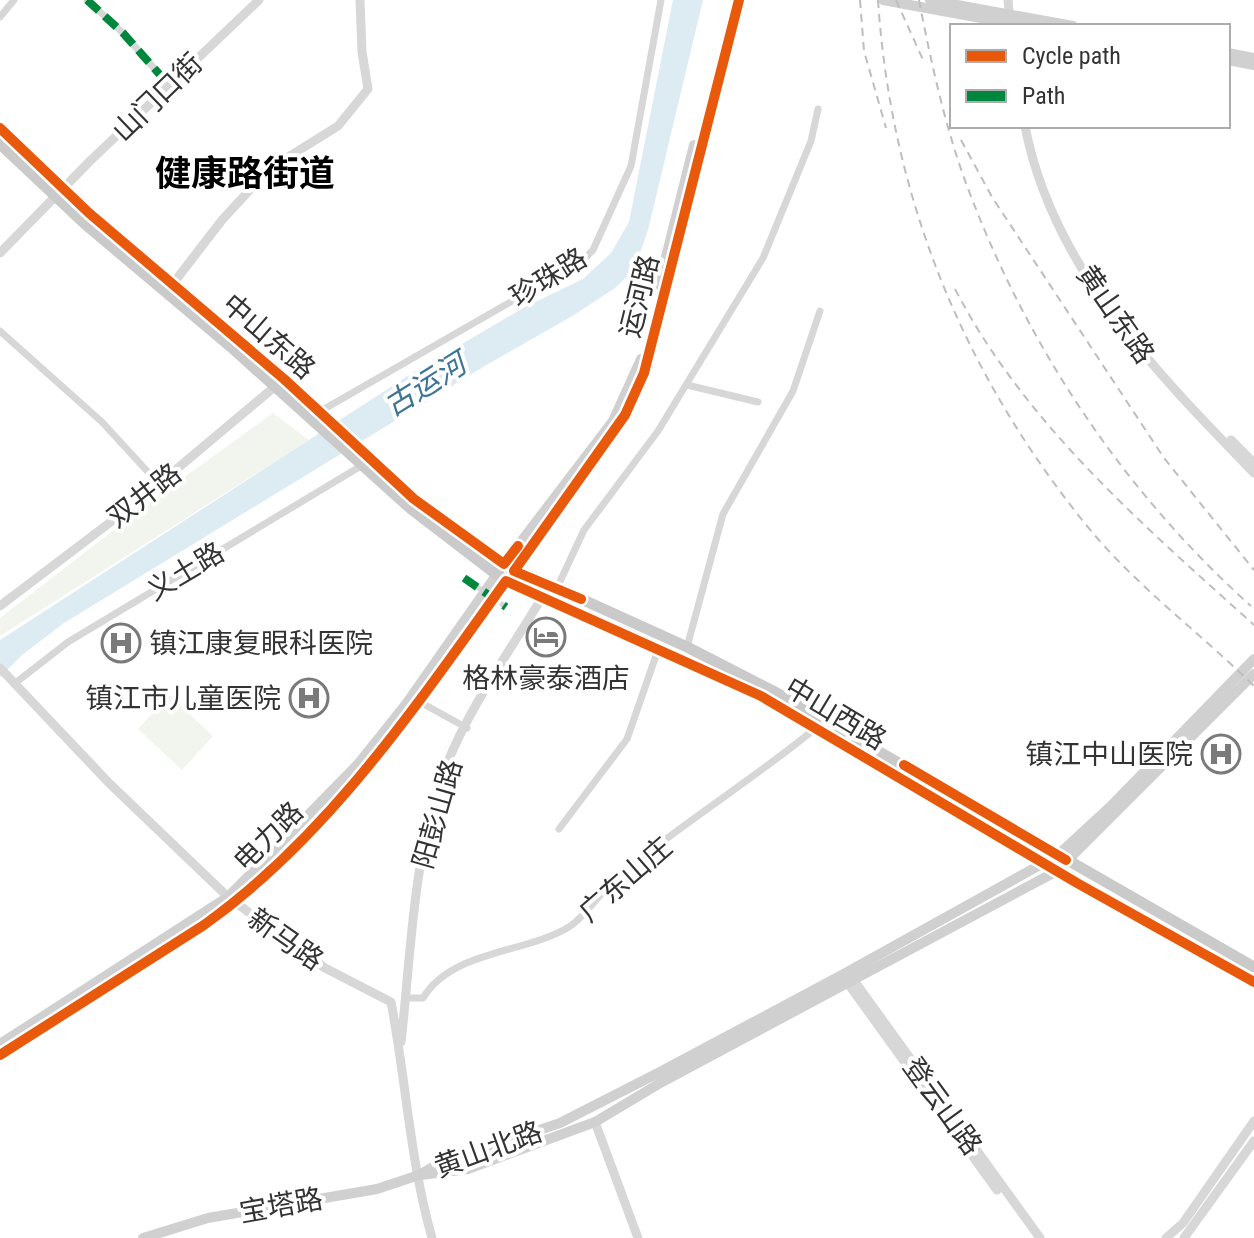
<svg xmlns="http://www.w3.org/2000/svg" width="1254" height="1238" font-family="'Roboto Condensed','Noto Sans SC',sans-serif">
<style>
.green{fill:#f1f5ed}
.water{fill:#ddebf3}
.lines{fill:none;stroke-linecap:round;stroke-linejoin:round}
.pedestrian-tunnel{stroke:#d6d6d6;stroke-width:5;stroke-dasharray:5 2.5;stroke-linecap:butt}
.minor{stroke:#d7d7d7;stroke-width:7}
.tertiary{stroke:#d7d7d7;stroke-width:9}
.secondary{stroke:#d0d0d0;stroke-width:10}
.primary{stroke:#cacaca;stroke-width:11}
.rail{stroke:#bebebe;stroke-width:2;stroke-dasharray:8 6;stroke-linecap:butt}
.quiet{stroke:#00873e;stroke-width:8;stroke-dasharray:16 8;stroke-linecap:butt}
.cycleway-casing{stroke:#fff;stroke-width:15}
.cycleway{stroke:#e8590c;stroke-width:10}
.labels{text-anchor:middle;stroke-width:8;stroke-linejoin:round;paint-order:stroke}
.street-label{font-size:28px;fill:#333;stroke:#fff}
.poi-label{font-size:28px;fill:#333;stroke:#fff;text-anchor:end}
.water-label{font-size:30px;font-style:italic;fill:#3f7597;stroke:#fff}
.district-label{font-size:36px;font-weight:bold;fill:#000;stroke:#fff}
</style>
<rect width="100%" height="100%" fill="#fff"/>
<path class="green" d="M273,413L309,440L0,636V618L158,496Z
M169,695L213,736L182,770L138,729Z"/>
<path class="water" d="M673,0H703L648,230L634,270L615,288L574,315L483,367L64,623L22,655L0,677V640L414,372L525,307L583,279L611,253L629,222Z"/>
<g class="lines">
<path class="pedestrian-tunnel" d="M464,578L486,593
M494,599L506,607"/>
<path class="minor" d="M87,0L123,33L169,85
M0,17L14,0
M0,331L102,422L159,484
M687,385L758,402
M319,412L582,261L593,250L631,166L661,0
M556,590L584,530L658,431L763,258L811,141L818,109
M687,647L723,514L793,391L820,311
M14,684L68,642L361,466
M420,702L467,728
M559,829L627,739L659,647
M406,998H423C452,950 524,954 569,927C585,917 597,896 612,883C676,826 751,782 817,727"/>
<path class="tertiary" d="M1008,0L1010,21
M1025,126C1052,268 1158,374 1254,473
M0,253L90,161L259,0
M172,285L222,220L269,169L338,126L368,89L362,52L360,0
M1231,440L1254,463
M0,606L141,499L278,384
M0,668L109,783L228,897L325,968L391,1002C406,1080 410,1161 432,1238
M850,975L1040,1238
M844,978L997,1190
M401,1042C412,946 412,856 447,764C468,710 511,649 541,599
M595,1122L638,1238
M1166,1238L1183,1223L1254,1121
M1184,1238L1254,1141"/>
<path class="secondary" d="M883,0L1024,26
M930,0L1073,26
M1228,53L1254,58
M1228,60L1254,65
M659,285L694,145
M0,1044L228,897L358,764L406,704L504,564L613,421L641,359
M0,1055L204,925C332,833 423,696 514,570C561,506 611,445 644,373L739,0
M421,1175L468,1169L595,1122L662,1082L1057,871L1254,674
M143,1238L208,1218L377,1189L419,1175L438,1164L560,1123L658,1073L842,975L1058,855L1111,806L1254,659"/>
<path class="primary" d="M0,128L89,213L284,379L414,499L504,564L687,647L775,692L1254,967
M0,144L85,224L231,347L411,509L497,575L526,592L622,631L761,696L1077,883L1254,982"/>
<path class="rail" d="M860,0L864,51L886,128
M878,0C891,197 963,373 1087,526C1136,586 1199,632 1254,686
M896,0L924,62
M919,0C932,67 947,136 972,199C1032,354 1127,495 1251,606
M961,140L992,197L1164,458L1254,570
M955,289C1025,424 1143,525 1254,625"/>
<path class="quiet" d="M87,0L123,33L169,85
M464,578L506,607"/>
<g class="cycleway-casing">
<path id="cycleway" d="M0,128L89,213L284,379L414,499L504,564L518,546
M581,599L514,571L625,415L644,373L739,0
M904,765L1066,860
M0,1055L204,925C329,836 418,703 506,581L761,696L1077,883L1254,982"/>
</g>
<use href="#cycleway" class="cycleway"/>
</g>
<defs>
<g id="hotel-ring" transform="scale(2)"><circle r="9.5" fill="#fff" stroke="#7a7a7a" stroke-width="1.5"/><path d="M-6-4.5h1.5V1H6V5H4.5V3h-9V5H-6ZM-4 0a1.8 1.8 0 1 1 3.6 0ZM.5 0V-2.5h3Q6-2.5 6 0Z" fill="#7a7a7a"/></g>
<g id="hospital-ring" transform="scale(2)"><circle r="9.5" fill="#fff" stroke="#7a7a7a" stroke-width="1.5"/><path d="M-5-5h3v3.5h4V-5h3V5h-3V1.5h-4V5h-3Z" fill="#7a7a7a"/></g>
</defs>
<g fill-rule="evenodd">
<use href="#hotel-ring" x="546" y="637"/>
<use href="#hospital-ring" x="121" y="643"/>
<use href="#hospital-ring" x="309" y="698"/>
<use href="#hospital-ring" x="1221" y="754"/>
</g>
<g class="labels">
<g class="street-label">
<text transform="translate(157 97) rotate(-44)" y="10">山门口街</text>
<text transform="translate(548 277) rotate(-32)" y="10">珍珠路</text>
<text transform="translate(639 296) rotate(-76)" y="10">运河路</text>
<text transform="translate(1116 314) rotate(55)" y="10">黄山东路</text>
<text transform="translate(269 336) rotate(41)" y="10">中山东路</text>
<text transform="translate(144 495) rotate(-38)" y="10">双井路</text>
<text transform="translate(185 571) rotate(-31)" y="10">义土路</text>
<text transform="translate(836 713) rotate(31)" y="10">中山西路</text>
<text transform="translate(437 814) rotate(-74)" y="10">阳彭山路</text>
<text transform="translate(268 836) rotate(-45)" y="10">电力路</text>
<text transform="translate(625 879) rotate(-41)" y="10">广东山庄</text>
<text transform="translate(286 939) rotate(35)" y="10">新马路</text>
<text transform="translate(943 1106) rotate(54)" y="10">登云山路</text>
<text transform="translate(488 1149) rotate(-20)" y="10">黄山北路</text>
<text transform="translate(281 1205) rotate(-10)" y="10">宝塔路</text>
</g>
<g class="poi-label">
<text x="149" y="653" text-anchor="start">镇江康复眼科医院</text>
<text x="546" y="688" text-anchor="middle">格林豪泰酒店</text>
<text x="281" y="708">镇江市儿童医院</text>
<text x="1193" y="764">镇江中山医院</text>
</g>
<g class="water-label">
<text transform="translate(425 385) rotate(-32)" y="10">古运河</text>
</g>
<g class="district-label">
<text x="245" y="186">健康路街道</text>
</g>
</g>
<rect x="950" y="24" width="280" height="104" fill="#ffffff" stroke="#adadad" stroke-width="2"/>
<rect x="966" y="50" width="40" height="12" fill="#e8590c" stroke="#adadad" stroke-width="2"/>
<text x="1022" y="64" font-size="24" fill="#333333">Cycle path</text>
<rect x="966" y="90" width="40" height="12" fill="#00873e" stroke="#adadad" stroke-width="2"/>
<text x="1022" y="104" font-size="24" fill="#333333">Path</text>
</svg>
